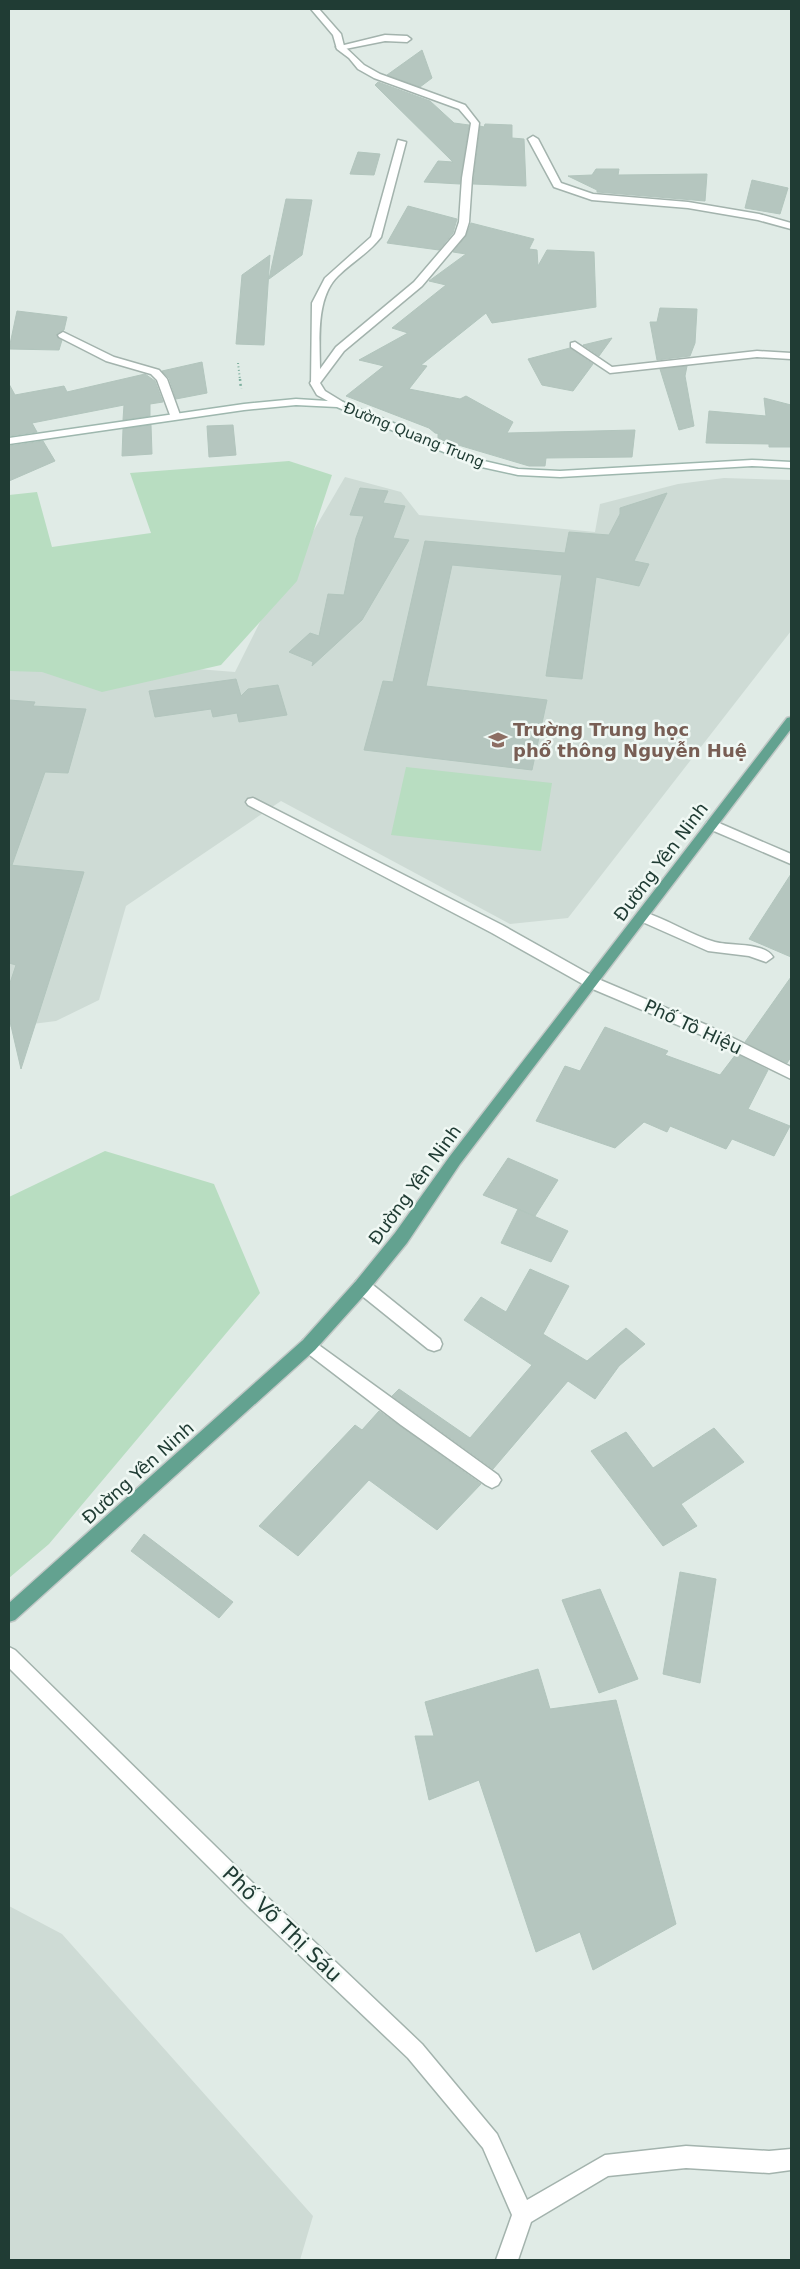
<svg xmlns="http://www.w3.org/2000/svg" width="800" height="2269" font-family="'DejaVu Sans',sans-serif">
<style>
.built{fill:#cedbd5}
.green{fill:#b8ddc1}
.building{fill:#b5c6bf;stroke:#b2c5bd}
.lines{fill:none;stroke-linecap:round;stroke-linejoin:round}
.lane-casing{stroke:#a3b3ad;stroke-width:3}
.street-casing{stroke:#a3b3ad;stroke-width:3}
.secondary-casing{stroke:#9eb7ae;stroke-width:3}
.primary-casing{stroke:#c1c8c6;stroke-width:3}
.path-far1{stroke:#7fb09f;stroke-width:2;stroke-dasharray:1 2.5;stroke-linecap:butt}
.path{stroke:#7fb09f;stroke-width:2.5;stroke-dasharray:2 3;stroke-linecap:butt}
.lane{fill:#fff;fill-rule:evenodd}
.street{fill:#fff;fill-rule:evenodd}
.secondary{fill:#fff;fill-rule:evenodd}
.primary{fill:#63a290;fill-rule:evenodd}
.labels{text-anchor:middle;stroke-width:5;stroke-linejoin:round;paint-order:stroke}
.far-street-label{font-size:15px;fill:#203c34;stroke:#f0f8f4}
.education-label{font-size:18px;font-weight:bold;fill:#785e54;stroke:#f0f8f4;text-anchor:start}
.street-label{font-size:18px;fill:#203c34;stroke:#f0f8f4}
.near-street-label{font-size:21px;fill:#203c34;stroke:#f0f8f4}
</style>
<rect width="100%" height="100%" fill="#e0ebe6"/>
<path class="built" d="M345,477L401,492L419,515L595,532L600,504L678,484L724,478L791,480V631L568,918L510,924L281,801L126,906L99,1000L56,1021L9,1027V654L235,672L260,622Z
M9,1906L62,1934L313,2216L300,2260H9Z"/>
<path class="green" d="M289,461L332,475L297,581L221,665L102,692L42,672L9,671V495L37,492L52,547L151,533L130,473Z
M406,767L552,783L541,851L391,835Z
M105,1151L214,1184L260,1293L49,1544L9,1578V1197Z"/>
<path class="building" d="M422,50L432,78L420,87L387,75Z
M378,82L430,101L454,123L469,125L460,184L424,182L438,161L453,162L375,85Z
M485,124L512,125V138L524,139L526,186L473,184L480,126L484,127Z
M358,152L380,154L374,175L350,174Z
M596,169H619L618,175L707,174L705,201L597,192V190L568,176L592,175Z
M752,180L788,188L780,214L745,208Z
M286,199L312,200L302,255L269,279Z
M408,206L457,219L453,233L439,250L387,243Z
M471,223L534,239L529,249L537,250L538,266L547,250L594,252L596,307L492,323L486,313L421,365L427,366L409,389L460,399L466,396L513,422L507,433L635,430L632,457L546,458L545,466H529L438,439V434H441L435,433L429,428L346,396L384,366L359,360L408,333L392,328L446,285L429,281L466,254L453,252L466,236Z
M270,255L264,345L236,344L242,275Z
M660,308L697,309L695,343L690,356L657,360L650,322H657Z
M17,311L67,317L64,330L56,334L62,340L59,350L9,349Z
M612,338L599,356L583,345Z
M570,348L593,364L573,391L542,385L528,359Z
M202,362L207,393L176,399L169,378L162,371Z
M687,366L685,376L694,426L679,430L660,369Z
M145,374L155,381L163,402L150,404V416L123,420L124,405L32,423L37,432L9,436V384L15,395L64,386L67,392Z
M764,398L791,405V447H769V444L706,443L709,411L766,416Z
M151,425L152,454L122,456L123,429Z
M233,425L236,455L209,457L207,426Z
M43,441L55,461L9,481V446Z
M360,488L388,491L383,503L405,506L393,538L409,540L362,620L312,666L313,662L289,652L310,633L319,636L328,594L344,595L356,538L364,516L350,515Z
M667,493L634,561L649,564L639,586L596,577L582,679L546,676L562,575L452,565L426,686L547,700L532,770L364,750L383,681L393,682L425,541L565,553L569,532L609,535L620,514V508Z
M236,679L241,696L248,689L278,685L287,715L239,722L237,713L213,717L211,709L155,717L149,691Z
M9,700L35,702L33,706L86,709L68,773L45,772L12,865H9Z
M9,865L84,872L21,1069L9,1017V986L16,965L9,963Z
M791,874V957L749,939Z
M791,977V1057L787,1063L745,1042Z
M605,1027L668,1051L665,1055L720,1075L736,1054L768,1070L748,1109L790,1126L774,1156L732,1139L726,1149L670,1126L667,1132L644,1122L615,1148L536,1121L565,1066L580,1071Z
M508,1158L558,1180L535,1216L483,1195Z
M518,1209L568,1231L551,1262L501,1243Z
M530,1269L569,1286L543,1334L587,1361L626,1328L645,1344L619,1366L595,1399L568,1381L493,1469L392,1396L399,1389L470,1438L532,1365L464,1320L481,1297L506,1312Z
M379,1411L481,1484L437,1530L369,1480L298,1556L259,1526L355,1425L362,1430Z
M714,1428L744,1462L681,1504L697,1526L663,1546L591,1451L626,1432L653,1468Z
M144,1534L233,1602L219,1618L131,1551Z
M680,1572L716,1579L700,1683L663,1674Z
M600,1589L638,1679L599,1693L562,1600Z
M538,1669L550,1709L616,1700L676,1924L593,1970L580,1932L536,1952L479,1780L429,1800L415,1736H434L425,1702Z"/>
<g class="lines">
<g class="lane-casing">
<path id="lane" d="M385,35L407,36L411,39L407,42L385,41L340,50L336,47Z
M398,140L406,142L381,237C369,253 352,262 338,276C313,300 321,351 320,383L319,385H311L312,303L325,278L371,237Z
M643,912C668,919 690,935 715,942C729,946 764,942 773,957L766,962L749,956L708,951L638,920L636,917Z
M362,1279L368,1281L440,1339L442,1344L440,1349L434,1351L428,1349L356,1291L354,1286L356,1281Z
M309,1338L498,1475L501,1480L498,1485L492,1488L486,1485L401,1425L303,1350L301,1345L303,1340Z"/>
</g>
<g class="street-casing">
<path id="street" d="M311,9H319L341,34L344,46L364,65L380,74L465,105L479,123L472,178L469,222L465,235L422,286L344,351L320,383L325,391L343,402L344,404L339,407L317,395L310,383L336,347L414,282L455,234L459,222L462,178L471,123L459,109L374,78L358,69L349,58L337,49L333,35Z
M533,136L538,139L561,183L593,194L688,202L759,214L791,223V229L758,220L688,208L592,200L554,187L528,139Z
M63,332L114,357L159,370L167,379L180,415L179,417H171L170,415L157,380L151,374L106,361L59,337L58,335Z
M575,342L612,367L757,351L791,353V359L757,357L610,373L571,347V343Z
M253,798L502,925L598,979L709,1026L791,1067V1079L699,1034L588,987L492,933L248,805L246,802L248,799Z
M712,820L791,854V864L707,828L705,825L707,822Z
M9,1647L15,1650L262,1892L422,2044L497,2134L527,2200L605,2155L686,2146L769,2151L791,2149V2170L769,2173L686,2168L608,2176L531,2222L518,2260H496L512,2215L483,2148L408,2058L248,1906L9,1668Z"/>
</g>
<g class="secondary-casing">
<path id="secondary" d="M296,399L343,402L484,461L518,469L560,471L752,460L791,462V468L752,466L560,477L518,475L477,466L337,407L296,405L244,410L9,444V438L244,404Z"/>
</g>
<g class="primary-casing">
<path id="primary" d="M791,717V729L460,1164L407,1243L368,1291L315,1350L15,1620L9,1622V1603L303,1340L356,1281L395,1233L450,1156L787,718Z"/>
</g>
<path class="path-far1" d="M238,363L240,380"/>
<path class="path" d="M240,379L241,389"/>
<use href="#lane" class="lane"/>
<use href="#street" class="street"/>
<use href="#secondary" class="secondary"/>
<use href="#primary" class="primary"/>
</g>
<defs>
<g id="school-bare" transform="scale(1.5)"><path d="M0-5L7-2L0 1L-7-2ZM-4 1L0 2.5L4 1V4Q0 6-4 4Z" fill="#8d6e63" stroke="#f0f8f4" stroke-width="2.5" paint-order="stroke"/></g>
</defs>
<g fill-rule="evenodd">
<use href="#school-bare" x="498" y="740"/>
</g>
<g class="labels">
<g class="far-street-label">
<text transform="translate(414 435) rotate(22)" y="5">Đường Quang Trung</text>
</g>
<g class="education-label">
<text x="513" y="736">Trường Trung học<tspan x="513" dy="21">phổ thông Nguyễn Huệ</tspan></text>
</g>
<g class="street-label">
<text transform="translate(661 862) rotate(-53)" y="6">Đường Yên Ninh</text>
<text transform="translate(693 1027) rotate(25)" y="6">Phố Tô Hiệu</text>
<text transform="translate(415 1185) rotate(-54)" y="6">Đường Yên Ninh</text>
<text transform="translate(138 1473) rotate(-42)" y="6">Đường Yên Ninh</text>
</g>
<g class="near-street-label">
<text transform="translate(282 1924) rotate(44)" y="7">Phố Võ Thị Sáu</text>
</g>
</g>
<rect width="800" height="2269" fill="none" stroke="#203c34" stroke-width="20"/>
</svg>
